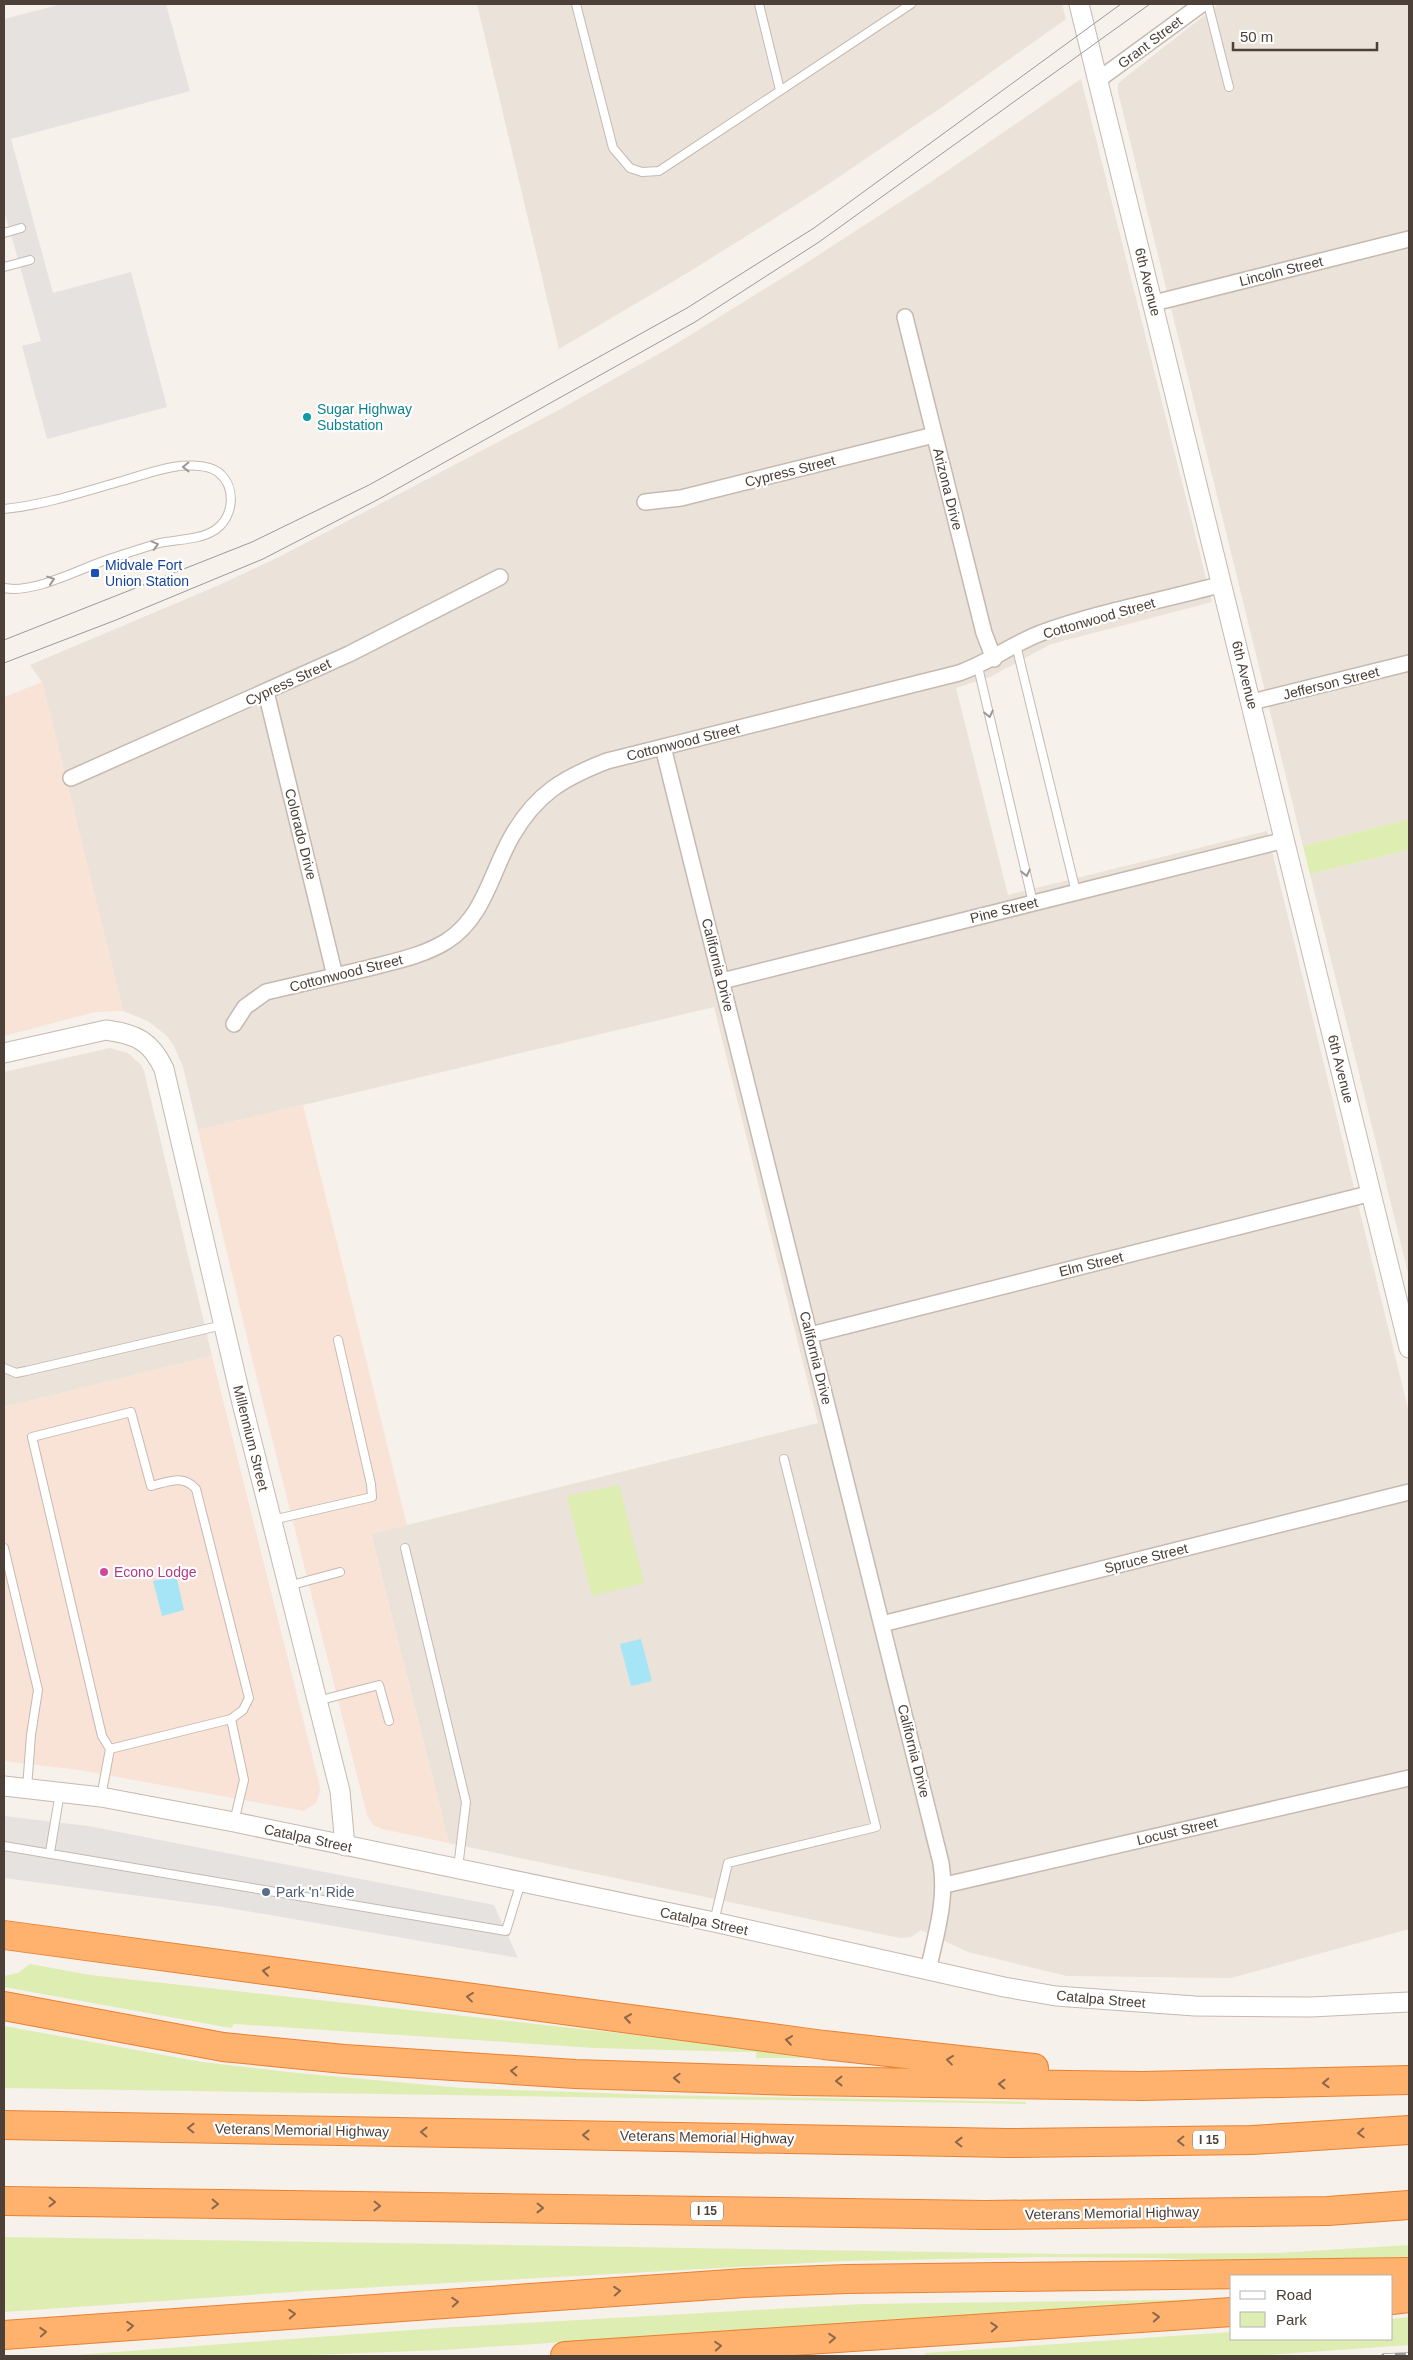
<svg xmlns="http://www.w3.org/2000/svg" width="1413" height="2360" font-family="Arial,sans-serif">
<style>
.residential{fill:#ebe2d9}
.commercial{fill:#f9e3d6}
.green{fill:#deedb2}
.parking{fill:#e5e2e0}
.water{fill:#a5e5f6}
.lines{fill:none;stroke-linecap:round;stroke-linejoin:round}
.service-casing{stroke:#c6b9b0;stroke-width:10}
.minor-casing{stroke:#c6b9b0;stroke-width:18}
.tertiary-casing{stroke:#c6b9b0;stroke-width:21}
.motorway-casing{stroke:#e88133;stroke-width:30}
.service{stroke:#fff;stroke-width:8}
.minor{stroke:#fff;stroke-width:15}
.tertiary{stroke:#fff;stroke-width:19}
.motorway{stroke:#ffb16e;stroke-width:28}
.tram{stroke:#9a9a9a;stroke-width:1}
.rail-casing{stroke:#9a9a9a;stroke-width:5.5}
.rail{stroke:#fff;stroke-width:4;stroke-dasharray:11;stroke-linecap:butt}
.oneway{stroke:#9d9692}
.oneway2{stroke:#8b684b}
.culture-dot{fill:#0f9aa8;stroke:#fff;stroke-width:2}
.transit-dot{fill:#1a4fb4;stroke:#fff;stroke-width:2}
.hotel-dot{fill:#d1479c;stroke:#fff;stroke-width:2}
.service-dot{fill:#5c6f8a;stroke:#fff;stroke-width:2}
.labels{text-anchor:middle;stroke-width:4.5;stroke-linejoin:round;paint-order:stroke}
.shield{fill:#fff;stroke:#827974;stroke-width:1}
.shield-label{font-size:12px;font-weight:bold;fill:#4c4038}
.street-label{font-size:14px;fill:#4c4038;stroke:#fff}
.culture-label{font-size:14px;fill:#0d838f;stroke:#fff;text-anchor:start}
.transit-label{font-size:14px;fill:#164399;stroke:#fff;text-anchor:start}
.hotel-label{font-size:14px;fill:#b23c85;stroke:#fff;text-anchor:start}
.service-label{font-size:14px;fill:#4e5e75;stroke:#fff;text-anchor:start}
</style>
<rect width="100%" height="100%" fill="#f6f1eb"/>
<path class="residential" d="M477,4H1062L1066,19L942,107L818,191L689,272L559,349Z
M1219,4H1409V819L1303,846L1118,92V84L1122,80Z
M1081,79L1212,602L1051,644L990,677L956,688L1008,895L1267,831L1409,1413V1929L1231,1978L1067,1976L968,1952L921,1930L911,1937L900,1938L449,1843L371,1534L818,1423L714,1007L198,1130L183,1067L174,1046L167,1036L148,1021L123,1011L42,682L30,665L217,586L279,557L557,411L671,347L800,267L931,182Z
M1409,850V1277L1310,874Z
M110,1048L128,1053L141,1065L144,1071L212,1356L4,1407V1072Z"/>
<path class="commercial" d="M42,682L123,1011L95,1012L4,1036V697Z
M303,1105L407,1525L371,1535L449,1843L382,1829L373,1825L367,1815L254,1367L198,1130Z
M212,1356L319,1783L320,1791L316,1803L304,1811L79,1770L4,1761V1407Z"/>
<path class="green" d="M1409,819V850L1310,874L1303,846Z
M619,1485L644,1583L592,1596L567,1496Z
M30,1964L90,1975L828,2056V2058H756V2052H745L595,2048L234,2024L231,2028L4,1987V1976L18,1973Z
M4,2026L202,2062L297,2073L462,2088L656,2095L1026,2102V2104L4,2088Z
M4,2237L1063,2254L1278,2253L1409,2245V2263H1292L1156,2258L1040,2257L844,2261L306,2291L4,2312Z
M1232,2299L442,2350L286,2356H63L438,2328L863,2304Z
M1409,2317V2345L1254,2356H925V2353L1232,2332V2339H1392V2319Z"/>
<path class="parking" d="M62,4H166L190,91L11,139L53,293L131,272L167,407L47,439L22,346L41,341L4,210V19Z
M4,1816L88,1826L494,1905L518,1958L223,1907L4,1878Z"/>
<path class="water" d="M176,1575L184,1610L162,1616L153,1581Z
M641,1639L652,1681L631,1686L620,1644Z"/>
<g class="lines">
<g class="service-casing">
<path id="service" d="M576,4L613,148L630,168L642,172L659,171L911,4
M759,4L780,90
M1208,4L1229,87
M4,233L21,228
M4,267L30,260
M4,509C44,505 83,492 122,481C139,476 156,470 173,467C186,465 207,464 218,472C237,487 234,517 215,530C198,541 174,539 156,544C140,549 124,554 109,559C79,569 34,594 4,588
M1016,645L1076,892
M978,667L1033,903
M4,1368L16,1373L26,1371L223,1325
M272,1520L372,1497L371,1484L338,1340
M4,1548L38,1690L31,1735L27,1788
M405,1548L466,1802L458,1868
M288,1586L340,1572
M317,1701L379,1685L389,1721
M110,1749L102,1736L32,1437L131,1412L151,1486C168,1482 183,1474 196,1489L249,1698L243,1710L231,1719
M101,1797L110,1749L231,1719L244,1780L234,1822
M4,1846L506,1931L521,1882
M50,1852L60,1792
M714,1922L728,1863L876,1827L784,1459"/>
</g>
<g class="minor-casing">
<path id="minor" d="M1098,80L1202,4
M1154,303L1409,239
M905,317L984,633L994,659
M645,502L681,498L934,435
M266,692L335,976
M1252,702L1409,663
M663,747L941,1863C947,1901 936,1933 928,1971
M71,778L349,654L500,577
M722,981L1285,840
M234,1024L245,1007L266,992C300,984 334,976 369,968C395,961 423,956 447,941C485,916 491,872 512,836C536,794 563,778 607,761L959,673C988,663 1012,644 1041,633C1100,611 1162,601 1222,584
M810,1335L1372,1193
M882,1624L1409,1492
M945,1885L1409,1778"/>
</g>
<g class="tertiary-casing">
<path id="tertiary" d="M1079,4L1409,1348
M4,1053L106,1030C136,1034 151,1041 164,1069L242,1403L340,1791L345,1846
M4,1786L101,1797L234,1822L714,1922L1004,1987L1056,1996L1195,2006L1311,2007L1409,2002"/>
</g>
<g class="motorway-casing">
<path id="motorway" d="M4,1935L824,2045L1034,2068
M4,2006L223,2047L344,2059L575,2074L797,2081L1143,2086L1409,2080
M4,2125L1008,2143L1252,2140L1409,2130
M4,2201L986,2215L1328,2211L1409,2205
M1392,2300L1409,2298
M4,2335L744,2283L847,2279L1409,2272
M565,2356L1232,2312"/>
</g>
<use href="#service" class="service"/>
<use href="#minor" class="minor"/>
<use href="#tertiary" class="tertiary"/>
<use href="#motorway" class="motorway"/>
<path class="tram" d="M4,640L252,542L369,485L687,308L814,228L1121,4
M4,663L116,620L263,559L379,499L695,322L819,242L1150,4"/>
<g class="rail-casing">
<path id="rail" d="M1384,2356L1409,2355"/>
</g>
<use href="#rail" class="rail"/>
</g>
<defs><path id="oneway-chevron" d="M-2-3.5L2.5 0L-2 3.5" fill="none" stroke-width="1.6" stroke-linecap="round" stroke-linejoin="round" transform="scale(1.25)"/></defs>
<g class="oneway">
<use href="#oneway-chevron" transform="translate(186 467) rotate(179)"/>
<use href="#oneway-chevron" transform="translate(155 545) rotate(-15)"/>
<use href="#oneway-chevron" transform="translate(51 580) rotate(-18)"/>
<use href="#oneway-chevron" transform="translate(989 714) rotate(77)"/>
<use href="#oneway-chevron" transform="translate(1026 873) rotate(77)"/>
</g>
<g class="oneway2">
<use href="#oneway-chevron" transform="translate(266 1971) rotate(-172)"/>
<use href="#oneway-chevron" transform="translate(470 1997) rotate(-173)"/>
<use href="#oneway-chevron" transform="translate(628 2018) rotate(-172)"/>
<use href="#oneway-chevron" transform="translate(789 2040) rotate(-172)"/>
<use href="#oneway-chevron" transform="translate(950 2060) rotate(-173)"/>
<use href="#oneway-chevron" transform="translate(514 2071) rotate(-177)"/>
<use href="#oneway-chevron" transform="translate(677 2078) rotate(-178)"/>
<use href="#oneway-chevron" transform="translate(839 2081) rotate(-180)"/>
<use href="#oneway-chevron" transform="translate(1326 2083) rotate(178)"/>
<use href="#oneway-chevron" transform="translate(1002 2084) rotate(-178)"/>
<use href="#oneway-chevron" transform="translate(191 2128) rotate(-179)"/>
<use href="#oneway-chevron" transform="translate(424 2132) rotate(-179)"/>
<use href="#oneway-chevron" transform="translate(1361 2133) rotate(177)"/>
<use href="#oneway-chevron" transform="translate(586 2135) rotate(-179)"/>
<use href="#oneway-chevron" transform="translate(1181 2141) rotate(179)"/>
<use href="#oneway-chevron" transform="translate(959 2142) rotate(-179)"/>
<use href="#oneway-chevron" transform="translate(52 2202) rotate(1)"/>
<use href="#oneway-chevron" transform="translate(215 2204) rotate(1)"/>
<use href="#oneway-chevron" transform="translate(377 2206) rotate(1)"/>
<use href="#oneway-chevron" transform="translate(540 2208) rotate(1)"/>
<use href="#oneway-chevron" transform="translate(617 2291) rotate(-4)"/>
<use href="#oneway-chevron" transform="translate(455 2302) rotate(-4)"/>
<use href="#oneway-chevron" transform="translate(292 2314) rotate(-4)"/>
<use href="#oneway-chevron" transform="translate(1156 2317) rotate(-4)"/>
<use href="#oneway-chevron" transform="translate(130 2326) rotate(-4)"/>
<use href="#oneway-chevron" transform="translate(994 2327) rotate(-4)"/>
<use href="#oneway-chevron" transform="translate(43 2332) rotate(-4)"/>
<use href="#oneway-chevron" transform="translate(832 2338) rotate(-4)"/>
<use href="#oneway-chevron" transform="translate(718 2346) rotate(-4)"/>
</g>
<circle class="culture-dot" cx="307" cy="417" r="5"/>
<rect class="transit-dot" x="90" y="568" width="10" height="10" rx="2.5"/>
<circle class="hotel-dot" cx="104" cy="1572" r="5"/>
<circle class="service-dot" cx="266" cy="1892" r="5"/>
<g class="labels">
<g class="shield">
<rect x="1193" y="2130.5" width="32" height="19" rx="4"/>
<rect x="691" y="2201.5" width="32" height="19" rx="4"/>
</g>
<g class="shield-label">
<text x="1209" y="2144">I 15</text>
<text x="707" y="2215">I 15</text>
</g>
<g class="street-label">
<text transform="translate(1150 42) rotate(-37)" y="5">Grant Street</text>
<text transform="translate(1281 271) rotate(-14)" y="5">Lincoln Street</text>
<text transform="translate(1148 282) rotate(76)" y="5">6th Avenue</text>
<text transform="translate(790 471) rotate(-14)" y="5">Cypress Street</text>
<text transform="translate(948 489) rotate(76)" y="5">Arizona Drive</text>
<text transform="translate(1099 618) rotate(-16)" y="5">Cottonwood Street</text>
<text transform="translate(1245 675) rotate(76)" y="5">6th Avenue</text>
<text transform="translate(288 682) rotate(-25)" y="5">Cypress Street</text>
<text transform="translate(1331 683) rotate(-14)" y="5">Jefferson Street</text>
<text transform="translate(683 742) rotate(-14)" y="5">Cottonwood Street</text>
<text transform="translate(301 834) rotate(76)" y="5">Colorado Drive</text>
<text transform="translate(1004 910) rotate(-14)" y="5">Pine Street</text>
<text transform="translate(718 965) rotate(76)" y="5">California Drive</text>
<text transform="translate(346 973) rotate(-14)" y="5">Cottonwood Street</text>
<text transform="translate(1341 1069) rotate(76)" y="5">6th Avenue</text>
<text transform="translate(1091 1264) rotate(-14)" y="5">Elm Street</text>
<text transform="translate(816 1358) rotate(76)" y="5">California Drive</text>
<text transform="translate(251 1438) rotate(76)" y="5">Millennium Street</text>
<text transform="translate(1146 1558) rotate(-14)" y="5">Spruce Street</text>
<text transform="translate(914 1751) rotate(76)" y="5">California Drive</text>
<text transform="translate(1177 1831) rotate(-13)" y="5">Locust Street</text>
<text transform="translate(308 1838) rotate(12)" y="5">Catalpa Street</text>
<text transform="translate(704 1921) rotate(12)" y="5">Catalpa Street</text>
<text transform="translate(1101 1999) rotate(5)" y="5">Catalpa Street</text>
<text transform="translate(302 2130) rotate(1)" y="5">Veterans Memorial Highway</text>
<text transform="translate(707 2137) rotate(1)" y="5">Veterans Memorial Highway</text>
<text transform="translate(1112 2213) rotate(-1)" y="5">Veterans Memorial Highway</text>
</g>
<g class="culture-label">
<text x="317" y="414">Sugar Highway<tspan x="317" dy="16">Substation</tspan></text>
</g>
<g class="transit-label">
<text x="105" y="570">Midvale Fort<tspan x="105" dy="16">Union Station</tspan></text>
</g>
<g class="hotel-label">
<text x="114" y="1577">Econo Lodge</text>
</g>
<g class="service-label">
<text x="276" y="1897">Park 'n' Ride</text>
</g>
</g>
<rect width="1413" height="2360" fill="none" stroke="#4c4038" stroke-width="10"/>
<rect x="1230" y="2275" width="162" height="65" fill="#ffffff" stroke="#b7b3af"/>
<rect x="1240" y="2291" width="25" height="8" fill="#ffffff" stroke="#b7b3af"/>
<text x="1276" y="2300" font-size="15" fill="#4c4038">Road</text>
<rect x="1240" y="2312" width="25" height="15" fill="#deedb2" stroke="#b7b3af"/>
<text x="1276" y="2325" font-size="15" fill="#4c4038">Park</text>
<path d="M1233 42v8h144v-8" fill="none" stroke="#4c4038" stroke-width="2.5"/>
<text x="1240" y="42" font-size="15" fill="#4c4038" stroke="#ffffff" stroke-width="4" paint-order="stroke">50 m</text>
</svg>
